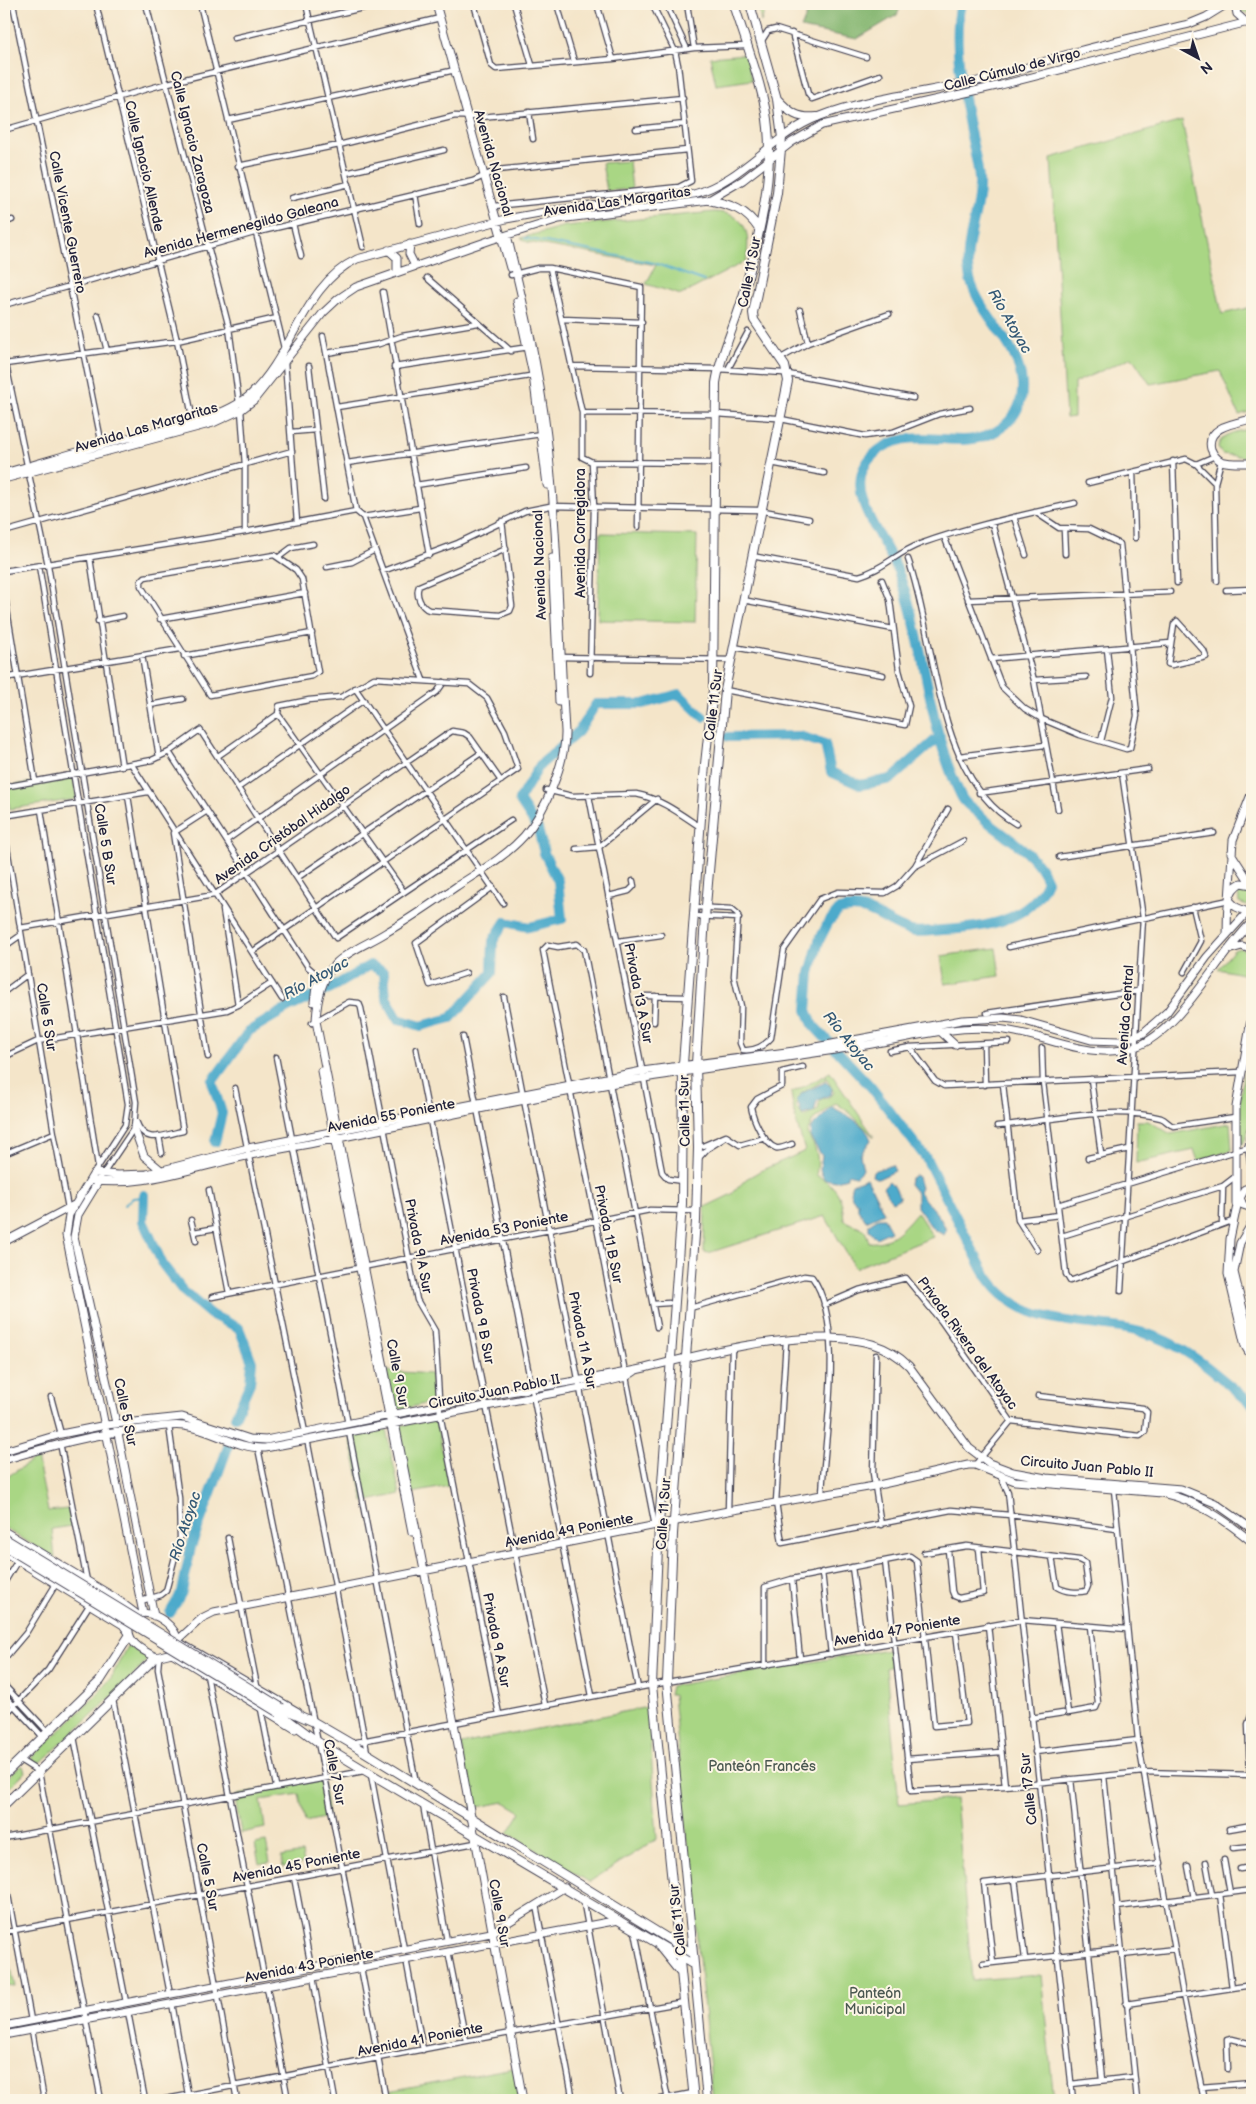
<svg xmlns="http://www.w3.org/2000/svg" width="1256" height="2104" font-family="'Balsamiq Sans',sans-serif">
<style>
.green{fill:#a9d684;stroke:#667c60}
.forest{fill:#86b772;stroke:#546c56}
.water{fill:#4daacb;stroke:#386683}
.lines{fill:none;stroke-linecap:round;stroke-linejoin:round}
.stream{stroke:#4daacb;stroke-width:2}
.river{stroke:#4daacb;stroke-width:10}
.street-casing{stroke:#423f50;stroke-width:7}
.secondary-casing{stroke:#423f50;stroke-width:9}
.primary-casing{stroke:#423f50;stroke-width:10}
.street{stroke:#fff;stroke-width:4.5}
.secondary{stroke:#fff;stroke-width:7}
.primary{stroke:#fff;stroke-width:8}
.primary-bridge-casing{stroke:#423f50;stroke-width:10;stroke-linecap:butt}
.primary-bridge{stroke:#fff;stroke-width:8}
.labels{text-anchor:middle;stroke-width:4;stroke-linejoin:round;paint-order:stroke}
.street-label{font-size:14px;fill:#22223b;stroke:#fcf5e5}
.park-label{font-size:14px;fill:#4a5851;stroke:#fcf5e5}
.water-label{font-size:15px;font-style:italic;fill:#335875;stroke:#fcf5e5}
</style>
<rect width="100%" height="100%" fill="#fcf5e5"/>
<filter id="ink" filterUnits="userSpaceOnUse"><feTurbulence type="fractalNoise" baseFrequency=".02" numOctaves="2"/><feDisplacementMap in="SourceGraphic" scale="10" xChannelSelector="R" yChannelSelector="G"/><feConvolveMatrix kernelMatrix="1 2 1 2 8 2 1 2 1" color-interpolation-filters="sRGB"/></filter>
<filter id="wash" filterUnits="userSpaceOnUse"><feTurbulence type="fractalNoise" baseFrequency=".0096" numOctaves="4" result="noise"/><feDisplacementMap in="SourceGraphic" scale="20" xChannelSelector="R" yChannelSelector="G"/><feGaussianBlur stdDeviation="1.12" result="paint"/><feColorMatrix in="noise" values="0 0 0 0 0 0 0 0 0 0 0 0 0 0 0 0 0 1.4 0 .05"/><feComposite in="paint" operator="in"/></filter>
<g filter="url(#wash)">
<rect width="100%" height="100%" fill="#f4e5c9"/>
<path class="green" d="M758,4H828L822,14L766,6L761,22Z
M1238,4H1252V14L1242,12Z
M745,54L752,80L716,85L710,57Z
M1182,121L1222,314L1252,307V411L1239,415L1220,371L1150,384L1132,357L1074,383V417L1066,418L1051,158Z
M629,161L632,189L607,191L602,163Z
M714,212C747,213 751,234 746,261L681,295L646,284L656,265L527,242L521,238L565,226Z
M1252,428V458L1222,454L1218,448C1220,432 1239,432 1252,428Z
M600,533L697,535L695,622L598,620Z
M73,776L77,799L10,809L6,786Z
M1242,886L1251,889L1252,901L1247,906L1239,903L1238,890Z
M996,948L1000,976L945,984L941,956Z
M1240,948L1252,953V976L1218,969L1234,950Z
M1252,1029C1252,1048 1256,1138 1241,1145C1234,1107 1246,1067 1252,1029Z
M830,1072L874,1137L849,1112L836,1103L813,1120L807,1133C816,1148 820,1157 816,1175C837,1186 842,1196 844,1220C859,1230 863,1221 869,1242C890,1245 905,1226 917,1212L933,1237L855,1268L825,1216L708,1253L704,1252L705,1207L732,1194L746,1179L760,1171L805,1151L795,1118L791,1093L824,1076L826,1079L802,1093L796,1107L804,1117L818,1110L820,1099L827,1098L834,1093L825,1075Z
M1137,1121H1148L1171,1134L1230,1123L1232,1150L1198,1161L1194,1150L1136,1163Z
M386,1371L431,1374L433,1402L398,1410L394,1406Z
M436,1419L449,1486L412,1493L399,1426Z
M386,1430L400,1494L364,1502L350,1437Z
M37,1457L48,1511L68,1509L72,1526L52,1529L55,1558L4,1528V1479Z
M127,1646L149,1658C123,1687 95,1712 67,1738C57,1747 46,1760 34,1765L31,1763L32,1757L95,1697L111,1678Z
M888,1649L892,1666L886,1668L899,1804L956,1799L972,1980L1041,1975L1054,2100H713L673,1695H669L671,1686Z
M648,1707L657,1839L589,1882L508,1833L521,1812L504,1802L473,1808L461,1744Z
M20,1766H23L25,1772L4,1793V1782Z
M320,1779L323,1782L328,1817L305,1822L299,1794L261,1800L265,1828L241,1833L235,1798L238,1795Z
M266,1842L270,1862L259,1864L255,1844Z
M302,1853L304,1863L283,1867L281,1857Z
M11,1967L15,1987L4,1986V1969Z
M513,2068L519,2100H389L388,2091Z"/>
<path class="forest" d="M811,4H902L897,15L857,39L801,28Z"/>
<path class="water" d="M826,1082L832,1088L831,1094L817,1101L814,1112L802,1115L797,1100L802,1093Z
M832,1107C847,1115 866,1124 871,1140L860,1155L863,1169L856,1176L847,1174V1178L836,1181L824,1179L820,1170L822,1156L810,1137L811,1128Z
M892,1165L895,1171L878,1179L872,1176L873,1171Z
M915,1175L918,1177L921,1188L919,1192C928,1206 940,1213 946,1230L944,1235L933,1229L917,1207V1194L909,1184L910,1179Z
M867,1178L884,1213L866,1221L858,1209V1203C851,1199 849,1192 852,1184Z
M889,1181L894,1186L900,1198L892,1202L883,1187Z
M878,1218H884L891,1231L876,1238L869,1230V1224Z"/>
<g class="lines">
<path class="stream" d="M525,238L654,263L704,281
M124,1205L133,1198L143,1197"/>
<path class="river" d="M961,4C952,39 963,95 970,131C973,147 978,163 979,179C981,213 961,245 970,279C981,318 1019,343 1022,384C1024,418 996,439 963,440C931,440 892,429 868,461C843,494 885,539 897,569C927,642 926,725 961,796C965,805 973,808 980,815C1002,837 1035,849 1047,881C1030,923 981,928 942,930C932,931 920,933 911,931C885,924 869,901 839,910L828,923L819,941L810,973L807,1010L813,1025L871,1087L926,1158L982,1268C1022,1341 1102,1311 1166,1341C1198,1356 1225,1382 1252,1404
M728,737L799,736L825,744L831,772L860,785L891,779L940,736
M215,1142L222,1113L212,1082L249,1031L288,1008L331,988L370,965L384,972L386,997L398,1019L421,1026L451,1018L492,973L493,941L505,922L529,927L562,919L558,881L544,853L538,829L519,800L540,765L578,732L596,704H643L679,694L703,717
M144,1195L143,1221L163,1265L183,1291L210,1314L239,1328L252,1362L250,1383L235,1417
M170,1613L182,1592L191,1547L228,1447"/>
</g>
</g>
<g filter="url(#ink)">
<g class="lines">
<g class="street-casing">
<path id="street" d="M13,4L102,445
M96,4L177,341L193,421
M146,4L229,328L239,403
M200,4L284,348
M306,4L363,247
M474,4L491,65L496,69L613,59L694,48L746,46
M514,4L532,65
M557,4L574,61
M597,4L613,59
M666,4L687,49
M687,4L694,48
M792,33L808,94L812,99L880,75
M234,38L380,4
M761,42L768,31L776,29L866,57
M529,112L533,139
M228,120L455,70
M636,129L685,124
M4,130L168,83L440,18
M238,166L339,145L455,116L481,117L683,98
M346,173L444,150
M415,194L420,224
M292,198L349,184
M494,206L679,187L691,181L678,65L675,51L652,4
M4,223L12,220
M293,224L301,256
M550,268L582,413V457L592,462L716,463
M511,275L538,268H550L641,287L638,527
M427,278L511,351
M383,292L429,555
M4,305L254,233L473,181L497,170L687,150
M800,310L808,343
M98,315L107,351
M562,319L642,322
M323,336L356,511L363,517L423,680
M327,353L379,344L402,336L478,323
M4,355L48,565L136,1102L134,1128L103,1174
M781,358L808,343L889,314
M285,362L297,522
M5,364L177,341L277,318
M309,366L324,499
M571,366L718,369L783,373L913,398
M394,367L529,347
M728,369L748,332
M4,403L13,400
M337,407L536,375
M241,410L245,465V532
M582,413L716,414L776,418L865,436L893,432L939,414L970,408
M291,432L316,430
M1173,461L1177,583
M347,463L541,434
M771,463L824,473
M1196,464L1215,456
M1133,472L1135,538
M1088,483L1186,459L1196,464L1215,483
M416,485L526,468
M363,517L420,508
M1014,517L1026,555
M502,521L512,606L510,611L500,615L429,610C421,607 415,595 419,586L506,549
M992,523L1034,680L1058,809
M1064,530L1065,554
M4,532L292,451
M944,536L1002,687L1025,709L1042,719L1080,735L1126,749L1130,748L1137,716L1120,544L1089,529L1059,528L1035,512
M274,555L296,570L302,579L318,672L312,676L210,695L141,586V581L145,577Z
M752,556L859,576C882,570 898,552 920,544C970,526 1023,515 1075,503
M279,557L291,548L313,544
M90,558L122,767
M908,559C937,640 934,777 1016,824
M39,566L128,1104L125,1125L94,1173
M327,567L352,562L375,550
M4,571L245,532L356,511
M383,571L458,543L525,511L550,506L758,510L809,519
M1217,581L1215,483L1221,461
M1226,590L1252,589
M4,591L35,781
M743,600L893,629
M968,600L1170,592
M160,619L305,593
M98,621L123,616
M1177,621L1204,651L1206,657L1172,665L1168,664L1174,624Z
M734,647L883,675
M142,655L159,757
M184,656L312,633
M559,657L731,660
M991,659L1170,643
M590,673L594,507L592,462
M4,678L180,649
M1034,680L1086,677
M355,688L503,903
M725,690L905,725L909,706L899,670L890,600L882,580
M150,705L183,699
M278,714L404,892
M1101,741L1112,697L1107,649
M169,752L308,967L323,980
M218,756L278,714
M959,756L1045,745
M132,765L282,999
M4,787L152,760L169,752L200,730L336,938L511,820
M238,788L364,700
M546,790L572,796L636,794C661,799 679,813 700,827
M979,793L1148,769
M128,796L183,1131C162,1135 145,1146 136,1121
M589,796L662,1172L668,1179L682,1181
M41,810L98,1166
M207,811L173,833L208,1057
M4,816L148,792
M4,829L54,1133L68,1208
M227,840L437,692L444,682
M576,849L599,847L657,799
M1059,857L1214,833
M915,866L948,809
M297,878L481,753
M609,896L629,891L634,886L633,881
M694,907L732,909L738,914L734,976L741,1006L740,1043L743,1050C754,1051 764,1046 771,1038L784,950L820,899L838,892L885,893L897,886L914,867L963,841
M223,910L238,1005
M693,916L739,918
M20,928L214,895L452,731L464,733L470,737L501,781
M618,941L661,935
M4,947L21,935
M1009,947L1229,900
M252,952L518,769L505,731L487,698L469,684L374,678L341,697L309,700L279,706L278,714
M1184,972L1201,941L1193,907
M466,973L430,985L416,943L493,887
M4,992L28,974
M646,996L688,997
M504,997L638,1688
M987,1013L1138,991
M654,1022L655,996
M312,1023L349,1002L359,1003L361,1008L417,1300L435,1331L440,1414L499,1714
M463,1037L592,1696
M984,1044L985,1085
M910,1047L935,1081L944,1086L1241,1072
M1042,1048L1043,1082L1066,1274L1070,1281L1232,1221
M416,1049L545,1705
M890,1051L910,1047L1009,1042
M4,1057L38,1041L227,1010L238,1005L272,983
M276,1057L348,1424
M1091,1079L1101,1154
M1003,1084L1018,1220L1037,1250
M235,1088L305,1432
M997,1126C1049,1121 1110,1105 1161,1118C1167,1120 1168,1125 1174,1126L1235,1117
M159,1136L162,1153
M792,1144C787,1146 781,1149 776,1148C764,1144 753,1119 751,1107L757,1099L782,1086V1072L803,1067
M698,1148L726,1136L740,1145L765,1138
M4,1154L54,1133
M1088,1158L1129,1149
M698,1159L707,1149L723,1139
M209,1190L229,1293
M1058,1205L1249,1147
M191,1220L196,1241
M1018,1220L1059,1215
M1222,1224L1223,1186
M194,1232L216,1228
M1062,1236L1223,1186L1236,1176
M1121,1291L1143,918L1122,773
M212,1297L650,1210L695,1211
M653,1304L669,1303
M824,1305L859,1290L906,1278L941,1321L1011,1421L1140,1436L1145,1432L1147,1412L1143,1408L1038,1396
M690,1308L804,1276L812,1277C846,1323 824,1438 822,1495
M786,1341L776,1502L782,1543L951,1510L1010,1515L1117,1529
M876,1355L873,1473L881,1525
M51,1397L61,1434
M349,1432L416,1783
M307,1439L367,1752
M61,1448L87,1581
M258,1448L325,1777L386,2100
M975,1465L1011,1421
M1001,1477L1008,1492L1073,2100
M1114,1489L1138,1740L1183,1995L1204,2100
M728,1511L732,1349
M655,1526L543,950L548,945L558,947L577,944L584,950L657,1327
M228,1538L257,1686
M948,1550L952,1591L954,1596L959,1598L983,1593L979,1548
M924,1553L967,1546L1079,1560L1085,1563L1088,1586L1086,1591C1078,1593 1065,1592 1057,1587L1052,1557
M885,1561L911,1791L1005,1786L1143,1772L1252,1775
M852,1567L863,1648
M822,1572L831,1654
M792,1579L800,1659
M4,1583L18,1560
M141,1601L161,1595L166,1591L180,1538L179,1498L169,1426
M1056,1623L1068,1713L1096,1708L1098,1703L1090,1626
M988,1625L1005,1786
M159,1658L158,1669L237,2100
M4,1659L26,1633L56,1584
M765,1666V1587L792,1579L910,1556L917,1561L934,1726L967,1723L956,1632
M207,1675L264,1976
M673,1681L1022,1620L1126,1629
M4,1685L48,1732
M4,1695L44,1738
M113,1700L170,1994
M261,1709L276,1786
M4,1716L48,1670L90,1604
M1031,1718L1063,1713
M1252,1721V1737
M74,1737L126,2002
M351,1743L668,1682
M1035,1752L1138,1740
M907,1759L1001,1752
M20,1760L39,1772L101,2100
M371,1775L404,1949
M1250,1775L1248,1724L1252,1713
M1104,1776L1137,2100
M1071,1779L1102,2080
M423,1805L447,1941
M1229,1829L1252,1825
M4,1838L364,1771
M1233,1848L1252,1846
M1224,1860L1230,1893
M1206,1862L1212,1895
M1188,1866L1194,1898
M1240,1869L1252,1867
M4,1873L31,2020
M294,1877L311,1967
M1015,1879L1025,1959
M1220,1894L1232,1988
M583,1899L620,2100
M536,1905L573,2100
M1117,1907L1252,1890
M635,1931L668,2100
M4,1932L475,1843
M448,1951L466,2041
M1122,1955L1175,1949
M406,1959L423,2050
M993,1963L984,1883L1161,1863
M983,1964L1121,1949
M313,1977L335,2100
M267,1987L288,2100
M172,2003L189,2100
M1126,2004L1252,1985
M128,2012L145,2100
M32,2030L44,2100
M1228,2069L1227,2040L1232,2039L1252,2044
M1071,2084L1134,2077
M1201,2087L1252,2083
M161,2100L466,2041L684,2002
M656,2100L693,2093"/>
</g>
<g class="secondary-casing">
<path id="secondary" d="M436,4L510,268
M1235,4L1237,14L1247,23
M507,235C523,301 539,368 547,436C558,534 559,633 565,731C566,763 545,812 524,836C505,857 480,871 457,886C434,902 411,918 387,932C370,943 349,950 335,964C321,979 317,1001 316,1021L454,1723L523,2100
M410,244L409,254L415,266
M388,250L397,258V272
M517,301L533,375L547,485
M1252,419C1237,423 1205,426 1211,449C1213,454 1217,459 1221,461C1230,464 1243,463 1252,463
M4,473C40,463 76,452 113,442C153,431 220,422 251,394C293,355 304,284 357,259L506,219L556,210L694,194C742,181 772,135 818,117C873,95 941,91 999,76C1024,69 1049,59 1075,52C1112,42 1151,33 1189,24L1206,17L1227,4
M4,479L213,423L241,410L254,400L323,313L338,299L356,287L491,240L559,219L709,200L743,180L792,142L822,125L1001,85L1252,21
M552,558L559,702
M1231,853L1251,884
M1229,900L1233,840L1252,792
M1229,900L1236,907L1252,914
M1227,934C1228,918 1224,891 1241,883L1252,885
M1228,950L1242,946L1252,950
M314,1002L316,987L323,974
M942,1033L955,1045
M321,1071L412,1532
M1252,1124L1249,1147L1252,1168
M134,1128L144,1156L162,1171
M100,1179L78,1215L74,1237L116,1423L154,1616
M90,1180C135,1187 175,1173 218,1163C248,1155 279,1149 309,1144C421,1122 533,1096 645,1078C719,1066 793,1057 866,1045C908,1038 953,1025 995,1029C1043,1032 1087,1062 1135,1047C1180,1032 1217,956 1252,922
M1252,1188L1245,1189L1240,1198L1243,1205L1252,1208
M1238,1201L1230,1239L1228,1274L1245,1346L1252,1358
M1236,1204V1107L1252,1014
M1252,1223L1240,1243L1234,1272L1252,1346
M4,1242L74,1205
M4,1451L61,1434L106,1425L182,1417L250,1439L266,1440C347,1424 428,1407 510,1392C552,1384 595,1379 636,1370C699,1355 765,1337 830,1338C860,1339 887,1344 909,1366L969,1448L989,1463L1013,1472L1046,1478L1181,1489L1215,1503L1252,1529
M4,1460C50,1446 94,1434 142,1429C155,1428 170,1424 184,1426C211,1429 237,1449 265,1448L581,1388L626,1377L635,1371
M4,1531L114,1597L138,1615
M4,1552L123,1625L128,1632
M143,1613L66,1235L69,1215L94,1173L118,1175L147,1174L248,1148L642,1071L794,1051L962,1020L1003,1018L1021,1020L1091,1040L1119,1041L1142,1034L1167,1012L1207,957L1252,907
M143,1613C158,1614 176,1626 178,1642L172,1653L156,1657C141,1650 124,1641 130,1622Z
M178,1640L202,1618L214,1612L728,1511L874,1486L968,1465H975L1015,1481L1162,1493C1198,1501 1224,1519 1252,1542
M180,1643L298,1712
M172,1653L295,1729
M4,2026L491,1933L565,1887
M4,2035L619,1920"/>
</g>
<g class="primary-casing">
<path id="primary" d="M777,99C790,113 798,119 817,117
M709,200C731,205 746,209 759,229
M282,1708L314,1722L350,1743L693,1954
M279,1713L318,1742L366,1771L694,1965
M4,1775L100,1681L129,1636
M4,1805L156,1657
M659,1946L680,1972
M694,2100L652,1685L659,1525L682,1204L683,1064L705,764L713,690L716,383C721,351 736,324 744,293C758,240 773,183 768,128C765,91 745,41 734,4
M707,2100L667,1682L673,1534L696,1221L698,1148L696,1064L705,917L725,690L788,381L785,366L754,320L753,313L777,193L782,138L777,99L750,4"/>
</g>
<use href="#street" class="street"/>
<use href="#secondary" class="secondary"/>
<use href="#primary" class="primary"/>
<g class="primary-bridge-casing">
<path id="primary-bridge" d="M4,1538L282,1708
M4,1546L279,1713"/>
</g>
<use href="#primary-bridge" class="primary-bridge"/>
</g>
</g>
<g class="labels">
<g class="street-label">
<text transform="translate(1012 69) rotate(-14)" y="5">Calle Cúmulo de Virgo</text>
<text transform="translate(193 142) rotate(76)" y="5">Calle Ignacio Zaragoza</text>
<text transform="translate(494 163) rotate(74)" y="5">Avenida Nacional</text>
<text transform="translate(145 166) rotate(77)" y="5">Calle Ignacio Allende</text>
<text transform="translate(617 201) rotate(-8)" y="5">Avenida Las Margaritas</text>
<text transform="translate(68 222) rotate(79)" y="5">Calle Vicente Guerrero</text>
<text transform="translate(241 227) rotate(-15)" y="5">Avenida Hermenegildo Galeana</text>
<text transform="translate(749 272) rotate(-79)" y="5">Calle 11 Sur</text>
<text transform="translate(146 427) rotate(-16)" y="5">Avenida Las Margaritas</text>
<text transform="translate(580 533) rotate(-90)" y="5">Avenida Corregidora</text>
<text transform="translate(539 565) rotate(-92)" y="5">Avenida Nacional</text>
<text transform="translate(713 705) rotate(-83)" y="5">Calle 11 Sur</text>
<text transform="translate(282 834) rotate(-35)" y="5">Avenida Cristóbal Hidalgo</text>
<text transform="translate(106 844) rotate(81)" y="5">Calle 5 B Sur</text>
<text transform="translate(639 993) rotate(79)" y="5">Privada 13 A Sur</text>
<text transform="translate(1125 1015) rotate(-86)" y="5">Avenida Central</text>
<text transform="translate(47 1017) rotate(81)" y="5">Calle 5 Sur</text>
<text transform="translate(684 1111) rotate(-91)" y="5">Calle 11 Sur</text>
<text transform="translate(391 1115) rotate(-11)" y="5">Avenida 55 Poniente</text>
<text transform="translate(504 1228) rotate(-11)" y="5">Avenida 53 Poniente</text>
<text transform="translate(609 1234) rotate(79)" y="5">Privada 11 B Sur</text>
<text transform="translate(419 1246) rotate(79)" y="5">Privada 9 A Sur</text>
<text transform="translate(481 1316) rotate(79)" y="5">Privada 9 B Sur</text>
<text transform="translate(583 1340) rotate(79)" y="5">Privada 11 A Sur</text>
<text transform="translate(968 1343) rotate(54)" y="5">Privada Rivera del Atoyac</text>
<text transform="translate(398 1373) rotate(79)" y="5">Calle 9 Sur</text>
<text transform="translate(494 1391) rotate(-11)" y="5">Circuito Juan Pablo II</text>
<text transform="translate(126 1412) rotate(78)" y="5">Calle 5 Sur</text>
<text transform="translate(1087 1466) rotate(5)" y="5">Circuito Juan Pablo II</text>
<text transform="translate(663 1514) rotate(-86)" y="5">Calle 11 Sur</text>
<text transform="translate(569 1530) rotate(-11)" y="5">Avenida 49 Poniente</text>
<text transform="translate(897 1630) rotate(-10)" y="5">Avenida 47 Poniente</text>
<text transform="translate(497 1640) rotate(79)" y="5">Privada 9 A Sur</text>
<text transform="translate(335 1772) rotate(79)" y="5">Calle 7 Sur</text>
<text transform="translate(1028 1789) rotate(-96)" y="5">Calle 17 Sur</text>
<text transform="translate(296 1865) rotate(-11)" y="5">Avenida 45 Poniente</text>
<text transform="translate(208 1877) rotate(79)" y="5">Calle 5 Sur</text>
<text transform="translate(500 1913) rotate(80)" y="5">Calle 9 Sur</text>
<text transform="translate(677 1920) rotate(-96)" y="5">Calle 11 Sur</text>
<text transform="translate(309 1965) rotate(-11)" y="5">Avenida 43 Poniente</text>
<text transform="translate(420 2039) rotate(-11)" y="5">Avenida 41 Poniente</text>
</g>
<g class="park-label">
<text x="762" y="1771">Panteón Francés</text>
<text x="875" y="1998">Panteón<tspan x="875" dy="16">Municipal</tspan></text>
</g>
<g class="water-label">
<text transform="translate(1010 321) rotate(60)" y="5">Río Atoyac</text>
<text transform="translate(316 978) rotate(-29)" y="5">Río Atoyac</text>
<text transform="translate(849 1041) rotate(51)" y="5">Río Atoyac</text>
<text transform="translate(185 1526) rotate(-72)" y="5">Río Atoyac</text>
</g>
</g>
<rect width="1256" height="2104" fill="none" stroke="#fcf5e5" stroke-width="20"/>
<g transform="translate(1198 58) rotate(140)" stroke="#fcf5e5" stroke-width="4" paint-order="stroke">
<path d="M0-4L9 19L0 12L-9 19Z" fill="#22223b"/>
<text y="-8" font-size="14" font-weight="bold" text-anchor="middle" fill="#22223b">N</text>
</g>
</svg>
